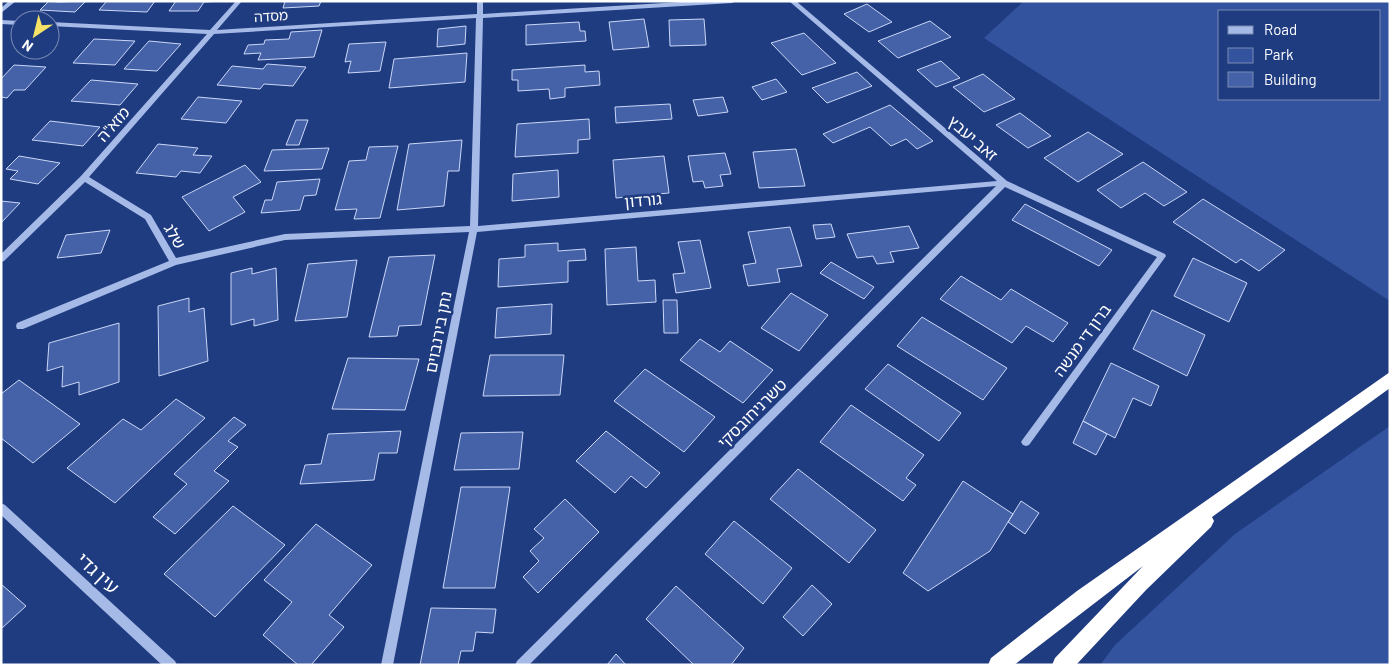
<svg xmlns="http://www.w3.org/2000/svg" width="1391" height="666" font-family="Barlow,'Noto Sans Hebrew',sans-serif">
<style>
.green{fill:#34539f;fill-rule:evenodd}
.building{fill:#4562a8;stroke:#cad7f6}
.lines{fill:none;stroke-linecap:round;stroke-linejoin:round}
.minor{fill:#a6bae8;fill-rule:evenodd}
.highway{fill:#fff;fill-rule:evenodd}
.labels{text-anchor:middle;stroke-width:5;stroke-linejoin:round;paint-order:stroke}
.far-street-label{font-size:14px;fill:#fff;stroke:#203c81}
.street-label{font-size:16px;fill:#fff;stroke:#203c81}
.near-street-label{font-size:19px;fill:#fff;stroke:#203c81}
</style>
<rect width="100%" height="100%" fill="#203c81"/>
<path class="green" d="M1024,1H1390V301L984,38ZM1220,11H1380V99H1220Z
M1390,426V665H1100L1115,645L1235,534Z"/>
<path class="building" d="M49,1L58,2L86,1L75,12L40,10Z
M107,1H155L147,12L99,10Z
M176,1H223L204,2L198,11H169Z
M285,1H321L319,6L283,8Z
M867,4L892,22L869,32L844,14Z
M644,19L649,47L613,50L609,22Z
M704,19L706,45L670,46L669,20Z
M930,21L951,37L898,58L878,41Z
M579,22L580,31H585L586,41L526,45V25Z
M466,26L465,44L437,47L438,29Z
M322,30L314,57L258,60L261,53L244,54L248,45L264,44L265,40L289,39L291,32Z
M804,33L836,63L802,75L771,43Z
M94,39L135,41L115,65L73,63Z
M149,41L181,44L157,71L124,69Z
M386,42L380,71L348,73L351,61L345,62L349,44Z
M467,53L465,82L389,88L394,59Z
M941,61L960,78L936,87L917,70Z
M267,64L306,67L293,86L264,84L260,89L217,85L232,66L263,69Z
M14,65L46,67L25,90H14L7,98L1,97V79Z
M585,65V72L599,71L600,85L565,88V97L550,99L549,89L518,91V80H512V70Z
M857,72L872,86L827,103L812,88Z
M983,74L1015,99L984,112L953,87Z
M776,79L787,92L762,100L752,87Z
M91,80L138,84L120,105L71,101Z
M198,97L242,101L226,123L181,119Z
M723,97L728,112L698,116L693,100Z
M670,104L672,119L616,123L615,107Z
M890,105L933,141L917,149L906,139L891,146L870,127L833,143L823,134Z
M1020,113L1051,136L1028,148L996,125Z
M589,119L590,139L578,140V153L515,157L517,124Z
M296,120H308L299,145H286Z
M50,121L100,127L83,146L32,140Z
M1088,132L1123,154L1078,182L1044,158Z
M462,140L459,171H448L444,206L397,210L409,144Z
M158,144L198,148L193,155L212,156L200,173L181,171L176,177L136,173Z
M398,146L380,218L354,219L357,209L335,210L349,161L366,160L369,147Z
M329,148L322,169L264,171L272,150Z
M796,149L805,186L759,188L753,152Z
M725,153L731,174L720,175L723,186L705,188L703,181L693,182L688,156Z
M19,156L60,163L38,184L10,179L18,171L6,169Z
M664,156L669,193L616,198L613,160Z
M1143,162L1187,192L1164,206L1145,193L1121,208L1097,190Z
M245,165L261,182L233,197L245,212L209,231L182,197Z
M558,170L559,197L512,201L513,174Z
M320,179L316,195L304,196L300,210L261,213L265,200H272L277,182Z
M1203,199L1285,250L1259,271L1241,259L1236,263L1173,222Z
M1,201L20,203L1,223Z
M1025,204L1112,250L1099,266L1012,220Z
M831,224L835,237L816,239L813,225Z
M909,226L919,248L890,252L894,262L877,264L873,256L857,258L847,234Z
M790,227L802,266L777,269L780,282L748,286L743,265L756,263L748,232Z
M110,230L101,253L57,258L66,235Z
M700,240L711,288L676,293L673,274L685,273L678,242Z
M558,243V251L585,249L586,260L568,261V282L498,287L499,259L525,257V245Z
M636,247L638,281L655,280L656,302L607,305L605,249Z
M435,255L421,325L399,326L397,336L369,337L389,257Z
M1193,258L1247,283L1229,322L1174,296Z
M357,260L347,317L295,321L308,264Z
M831,262L874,287L864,299L820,273Z
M252,268V274L276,268L278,320L254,326V319L231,325V273Z
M961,276L1001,300L1011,289L1068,323L1053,342L1026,326L1012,343L940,299Z
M791,293L828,315L799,351L761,328Z
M189,298V312L204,308L208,361L159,376L158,306Z
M663,300H677L678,333H664Z
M552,304L551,334L495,338L497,308Z
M1152,310L1205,335L1187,376L1133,349Z
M922,317L1007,368L983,400L897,346Z
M119,323V382L79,395V382L62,387L63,366L47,371L49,343Z
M700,339L720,352L730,341L773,370L743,403L680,360Z
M490,355H564L560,395L483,396Z
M348,358L419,359L405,410L332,409Z
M1111,363L1159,386L1151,406L1133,398L1115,438L1083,421Z
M888,364L961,413L939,441L865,389Z
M645,369L715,417L684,452L614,401Z
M19,380L80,424L33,463L1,438V394Z
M176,399L205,418L115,503L67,468L123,419L141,430Z
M851,405L924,455L906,478L916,485L903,501L820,442Z
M234,417L246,425L228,441L238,447L214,471L229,481L175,534L153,517L187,484L174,474Z
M1083,421L1107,434L1096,455L1073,443Z
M401,431L397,453H379L374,480L300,484L305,465L321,464L328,434Z
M606,431L660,473L646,488L631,476L615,493L576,461Z
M523,432L519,469L454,470L461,433Z
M798,469L876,530L849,563L770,499Z
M963,481L1013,514L990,551L928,591L903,573Z
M461,487H510L495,588H443Z
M565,499L599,532L538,593L523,577L539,561L530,551L544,538L534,529Z
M1021,501L1039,513L1025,534L1008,522Z
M233,506L285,545L215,617L164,574Z
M734,521L792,568L763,604L705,554Z
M316,524L372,565L329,615L344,627L311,665H298L263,635L292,602L264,580Z
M1,584L26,606L1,629Z
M812,585L832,604L803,636L783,617Z
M676,586L744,648L731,665H694L646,619Z
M431,608L496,609L493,633L476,632L473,651H461L458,665H420Z
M616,654L626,665H607Z"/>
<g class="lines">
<path class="minor" d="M9,1H16L1,13V8Z
M236,1H242L217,30L477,14V1H483V14L697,1H735L732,3L483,18L478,226L997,181L789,1H796L1007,181L1165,254L1166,256L1029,445L1026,446L1023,445L1021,442L1023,439L1157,257L1005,187L529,665H515L517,661L996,186L477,232L393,665H381L469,232L285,240L176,265L23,329H17L16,326L17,323L169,261L145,219L85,182L4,261L1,262V254L81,176L207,34L50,26V22L210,30ZM476,18L470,226L285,234L176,258L151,215L89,177L214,34Z
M1,20L20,21V25L1,24Z
M1,503L5,505L175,661L177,665H162L1,515Z"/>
<path class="highway" d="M1390,372V388L1212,517L1214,521L1211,527L1146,590L1076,665H1052L1055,658L1143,566L1014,665H988L991,658L1077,591Z"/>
</g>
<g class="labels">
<g class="far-street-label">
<text transform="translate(271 16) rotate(-3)" y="5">מסדה</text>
</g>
<g class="street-label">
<text transform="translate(113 124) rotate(-49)" y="6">מזא"ה</text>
<text transform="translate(973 138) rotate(41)" y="6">זאב יעבץ</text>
<text transform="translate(643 200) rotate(-5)" y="6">גורדון</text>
<text transform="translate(175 236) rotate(60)" y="6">שלג</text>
<text transform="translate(438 332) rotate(-79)" y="6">נתן בירנבוים</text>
<text transform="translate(1082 340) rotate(-54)" y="6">ברון די מנשה</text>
<text transform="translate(752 413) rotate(-45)" y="6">טשרניחובסקי</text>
</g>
<g class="near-street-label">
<text transform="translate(98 573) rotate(43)" y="7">עין גדי</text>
</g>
</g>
<rect width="1391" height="666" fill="none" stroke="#ffffff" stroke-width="5"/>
<rect x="1218" y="10" width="162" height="90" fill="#203c81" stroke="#798ab3"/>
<rect x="1228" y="26" width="25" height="8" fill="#a6bae8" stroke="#798ab3"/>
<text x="1264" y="35" font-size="15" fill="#ffffff">Road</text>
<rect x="1228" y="48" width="25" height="15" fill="#34539f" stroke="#798ab3"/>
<text x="1264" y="60" font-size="15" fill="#ffffff">Park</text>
<rect x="1228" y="72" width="25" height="15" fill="#4562a8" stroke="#798ab3"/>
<text x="1264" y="85" font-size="15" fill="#ffffff">Building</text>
<g transform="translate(35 35) rotate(215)"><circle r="24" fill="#203c81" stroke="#798ab3"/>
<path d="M0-4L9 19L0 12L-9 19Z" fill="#f5e267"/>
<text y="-8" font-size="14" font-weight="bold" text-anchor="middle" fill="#ffffff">N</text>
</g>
</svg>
